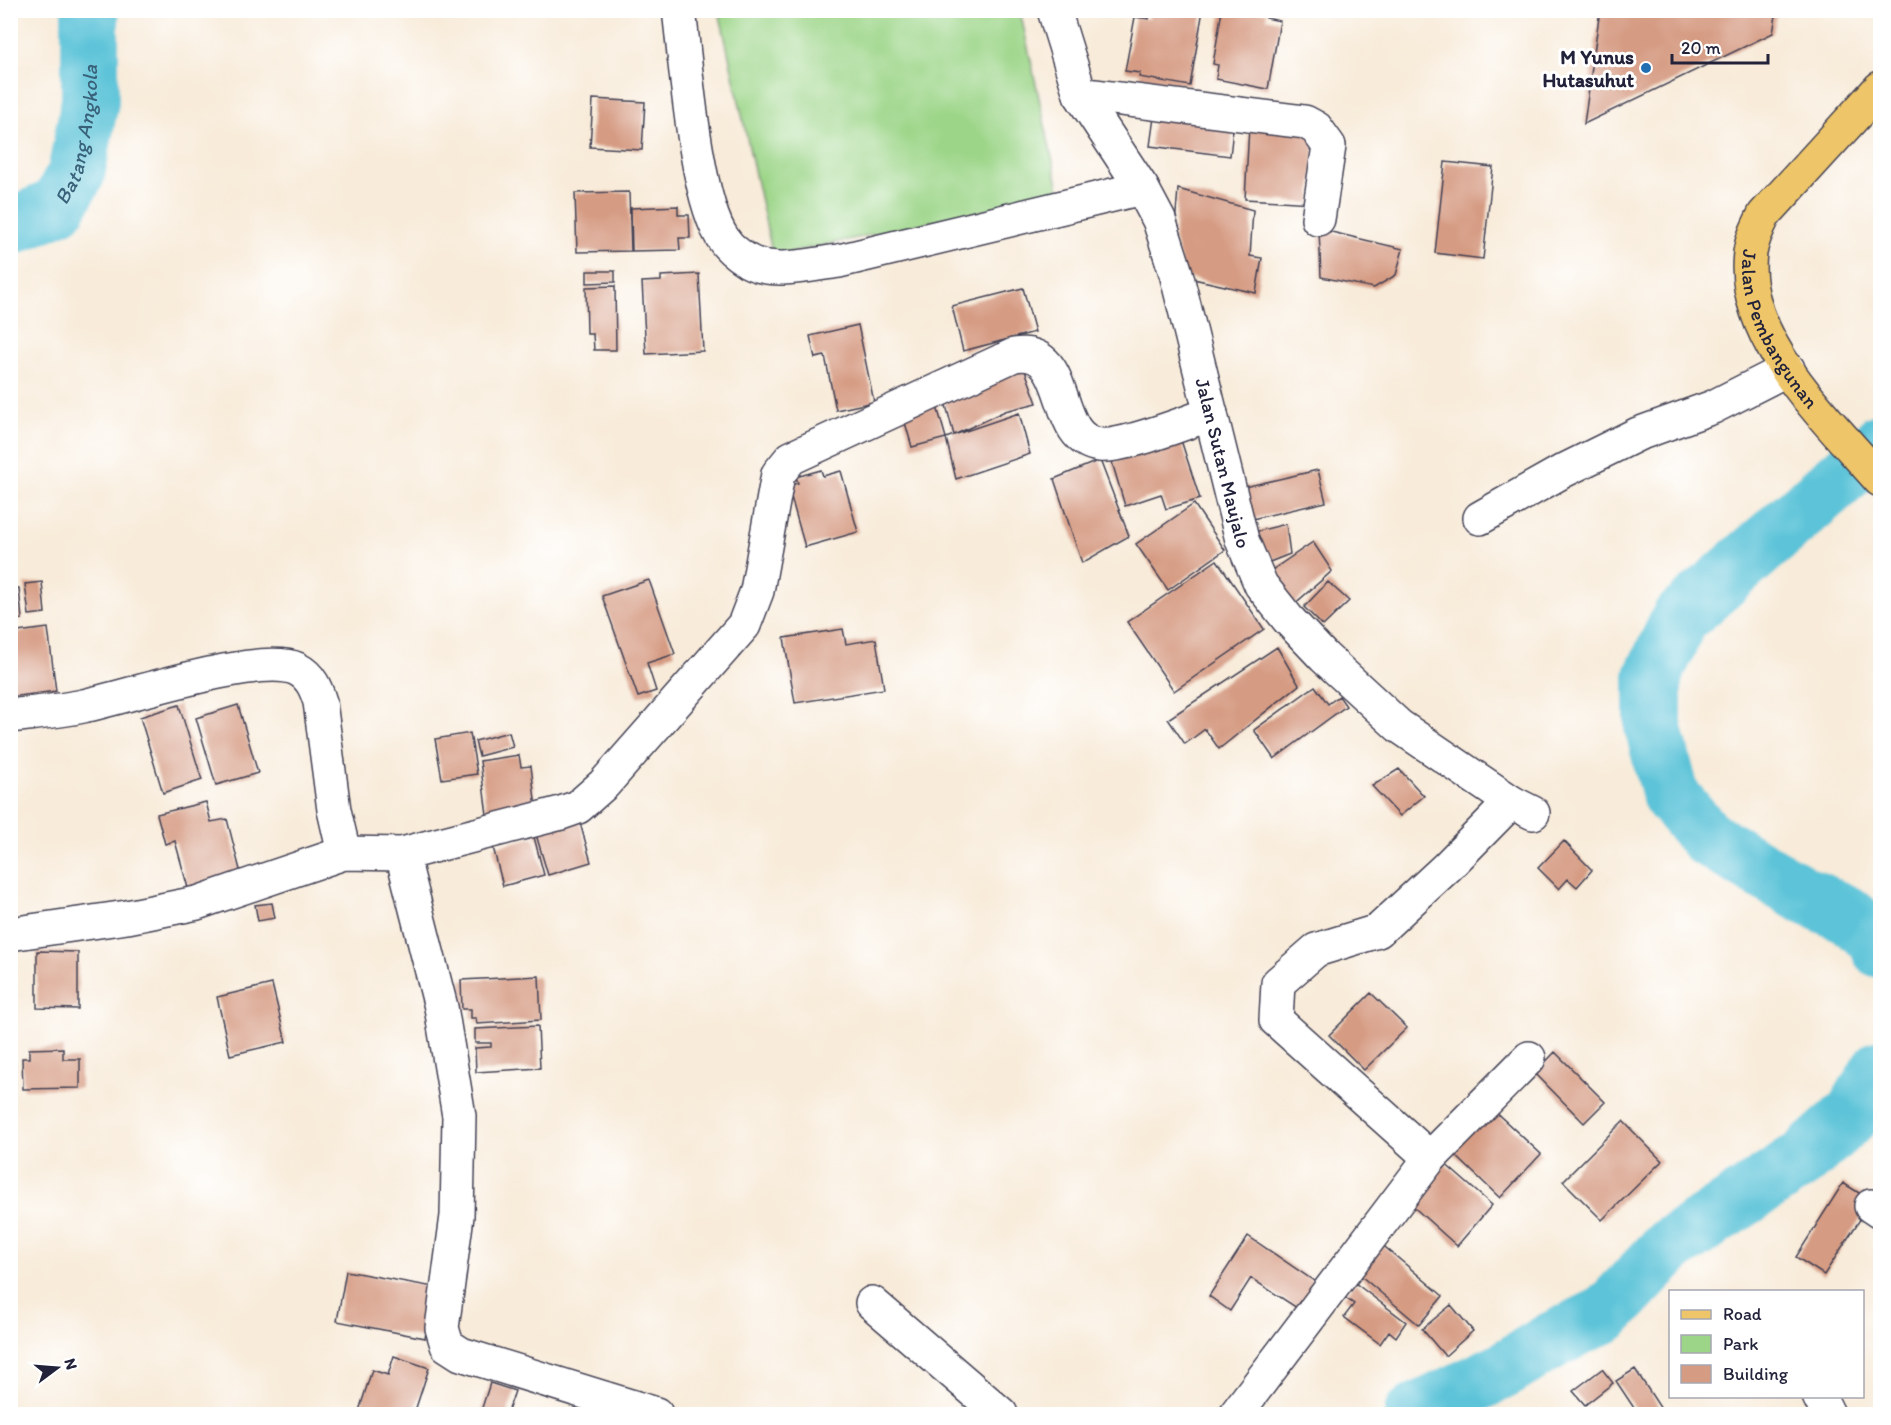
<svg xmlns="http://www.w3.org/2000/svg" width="1891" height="1425" font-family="Itim,sans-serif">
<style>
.green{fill:#9cd588;stroke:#5f7c62;stroke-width:1.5}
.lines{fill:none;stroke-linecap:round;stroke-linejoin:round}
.river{stroke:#5bc3d8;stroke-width:58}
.building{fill:#d69b83}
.minor-casing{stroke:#424053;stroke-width:36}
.major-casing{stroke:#424053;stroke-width:36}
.minor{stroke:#fff;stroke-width:33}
.major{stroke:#eec569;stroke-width:33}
.poi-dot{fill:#1f6fb2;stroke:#fff;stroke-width:2}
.labels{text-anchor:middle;stroke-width:6;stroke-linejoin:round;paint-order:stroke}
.poi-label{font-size:20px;font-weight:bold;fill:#22223b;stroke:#fff;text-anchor:end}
.street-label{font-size:20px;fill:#22223b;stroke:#fff}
.water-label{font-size:21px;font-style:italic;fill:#39627a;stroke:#fff}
</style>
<rect width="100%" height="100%" fill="#fff"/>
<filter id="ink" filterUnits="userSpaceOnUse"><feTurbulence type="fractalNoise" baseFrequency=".0167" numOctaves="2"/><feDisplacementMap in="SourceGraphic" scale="12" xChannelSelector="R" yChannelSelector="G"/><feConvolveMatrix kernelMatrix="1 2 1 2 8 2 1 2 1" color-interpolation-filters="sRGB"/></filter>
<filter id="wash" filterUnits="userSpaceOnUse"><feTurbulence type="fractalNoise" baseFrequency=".008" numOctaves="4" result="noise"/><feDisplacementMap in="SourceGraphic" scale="24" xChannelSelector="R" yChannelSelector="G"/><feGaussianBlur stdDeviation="1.35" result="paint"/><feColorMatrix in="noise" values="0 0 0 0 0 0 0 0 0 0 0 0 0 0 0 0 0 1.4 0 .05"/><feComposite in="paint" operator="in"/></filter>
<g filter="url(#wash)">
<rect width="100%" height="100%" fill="#f8ebd9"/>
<path class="green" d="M719,11H1020L1060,194L773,256Z"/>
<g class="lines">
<g class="river">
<path id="s1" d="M10,227L58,206L76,174L90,101V10"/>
<path d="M1880,443L1680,618L1653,676V726L1671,796L1707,838L1804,895L1848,915L1878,940L1880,949"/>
<path d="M1413,1414L1504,1370L1553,1340L1606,1314L1669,1247L1802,1160L1854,1113L1880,1069"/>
</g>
</g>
<g id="blocks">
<path class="building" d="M1150,10H1203L1190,86L1139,77L1140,73L1125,71L1135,17L1149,19Z
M1222,10L1236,13V10H1255L1267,13L1266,18L1280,21L1268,89L1216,79L1218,65L1213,64Z
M1600,10H1777L1773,33L1584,124Z
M593,99L645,102L642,150L590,147Z
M1155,110L1234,120L1230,156L1150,146Z
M1249,127L1315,131L1311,203L1245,199Z
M1445,162L1493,167L1483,259L1435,253Z
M1178,189L1253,210L1250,256L1262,258L1256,293L1185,277L1174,238Z
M629,192L631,251L577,252L575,193Z
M678,206V215H689L690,238H679L680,250L632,251L631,208Z
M1319,229L1403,249L1396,275L1374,288L1321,277Z
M587,271H615V282L587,283Z
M699,274L703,351L646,354L642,282L661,281V276Z
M615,286L616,350H594L593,334H587L586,287Z
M1023,288L1035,332L963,351L952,306Z
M858,325L874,402L836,410L825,356L815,358L810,336Z
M1023,365L1037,403L1005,411L954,435L1019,413L1030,454L956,479L946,438L954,435L944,398Z
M936,403L946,438L912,447L902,412Z
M1181,440L1200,499L1166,509L1161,494L1125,506L1112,462Z
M1100,460L1129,536L1082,563L1054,479Z
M821,470L823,476L841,471L858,532L805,547L788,486L798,483L796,477Z
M1318,470L1326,502L1248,520L1240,488Z
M1194,504L1225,550L1168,590L1136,544Z
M1286,524L1290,554L1262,565L1254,532Z
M1313,542L1332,571L1292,606L1272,570Z
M1217,560L1264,629L1174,691L1127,622Z
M649,580L675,654L647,663L656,691L638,697L602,596Z
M42,582L45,613L29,615L25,584Z
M1328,582L1349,601L1323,626L1304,607Z
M10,588H19L22,619L10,620Z
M48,628L56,691L10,697V633Z
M843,629L846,644L876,639L884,689L795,703L784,638Z
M1277,647L1299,685L1219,749L1205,729L1185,744L1168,719Z
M1315,686L1328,704L1339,696L1346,706L1274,759L1254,730Z
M179,705L202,780L163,793L140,717Z
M238,705L258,773L216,785L196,718Z
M509,732L513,747L479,756L475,741Z
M470,733L477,774L442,779L435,739Z
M519,755L521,767L531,766L536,808L487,815L480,761Z
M1399,769L1424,796L1400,816L1372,786Z
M206,802L211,822L227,819L241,874L188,888L175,841L165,844L157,814Z
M579,819L591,862L548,875L535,831Z
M534,837L544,875L503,886L493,847Z
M1564,841L1592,870L1577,887L1568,879L1559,889L1538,868Z
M272,903L275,918L258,921L255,905Z
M37,951L78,952V1009L37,1008Z
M539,976L541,1020L477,1024L476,1018H471V1009H462L461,980Z
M272,984L286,1042L230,1055L217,997Z
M1371,993L1407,1028L1364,1070L1329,1035Z
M538,1026L540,1068L476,1072L475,1048L491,1047V1043H475V1029Z
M63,1048V1059H80V1088L23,1089L22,1058H29V1049Z
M1555,1052L1605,1102L1584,1123L1535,1073Z
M1490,1107L1541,1154L1500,1198L1450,1150Z
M1623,1121L1662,1161L1602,1220L1563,1181Z
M1443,1162L1492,1205L1457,1246L1408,1202Z
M1843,1183L1872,1201L1824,1275L1796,1257Z
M1248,1236L1317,1283L1300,1310L1251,1278L1230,1311L1209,1296Z
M1379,1242L1443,1296L1419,1325L1355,1271Z
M346,1271L434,1287L425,1338L337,1321Z
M1355,1283L1406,1322L1396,1337L1389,1331L1380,1344L1344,1317L1354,1304L1344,1297Z
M1451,1305L1473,1331L1445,1356L1422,1329Z
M394,1356L429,1368L414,1414H358L372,1370L388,1375Z
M1602,1369L1613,1383L1585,1405L1573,1391Z
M1635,1369L1661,1409L1653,1414H1638L1616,1381Z
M490,1383L515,1391L507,1414H480Z"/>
</g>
</g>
<g filter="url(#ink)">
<use href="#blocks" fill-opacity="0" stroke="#424053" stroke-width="1.5"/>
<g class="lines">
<g class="minor-casing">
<g id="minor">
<path d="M679,10C686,64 695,200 724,240C729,248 740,256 748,261C773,275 813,264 839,261L1142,188"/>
<path id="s2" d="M1054,10L1080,94L1142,188L1159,220L1176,273L1242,540L1261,585L1288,619L1324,657L1399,726L1511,802L1533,813"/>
<path d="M1080,94L1305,122L1316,128L1329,146L1318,219"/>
<path d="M1480,518L1563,471L1638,434L1713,407L1788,369"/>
<path d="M10,716C34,713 59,711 83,706C128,697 259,652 297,669C311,676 316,689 320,702L334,810L344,853"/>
<path d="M402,854L441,1007L459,1116L457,1216L442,1328L447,1345L461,1354L656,1414"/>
<path d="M10,934L127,917L197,903L344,853L402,854L561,813L578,807L604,784L744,625L757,591L778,474L791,458L1014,355C1074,345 1049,439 1100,445C1123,448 1186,422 1211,414"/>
<path d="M1430,1158L1276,1020L1278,983L1316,950L1378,931L1447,867L1511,802"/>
<path d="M1871,1206L1880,1212"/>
<path d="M872,1303L1001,1414"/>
<path d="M1819,1396L1828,1414"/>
<path d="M1236,1414L1430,1158L1529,1058"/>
</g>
</g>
<g class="major-casing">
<g id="major">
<path id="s3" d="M1880,88L1764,215C1758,227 1752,239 1750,253C1739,339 1830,422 1880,480"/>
</g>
</g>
<use href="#minor" class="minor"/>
<use href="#major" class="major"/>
</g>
</g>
<circle class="poi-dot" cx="1646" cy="68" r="6"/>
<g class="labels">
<g class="poi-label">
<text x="1634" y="64">M Yunus<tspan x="1634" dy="23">Hutasuhut</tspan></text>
</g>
<g class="street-label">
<text dy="7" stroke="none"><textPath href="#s3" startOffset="296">Jalan Pembangunan</textPath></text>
<text dy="7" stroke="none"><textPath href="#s2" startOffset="488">Jalan Sutan Maujalo</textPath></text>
</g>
<g class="water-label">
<text dy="7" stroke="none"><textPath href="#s1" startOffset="128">Batang Angkola</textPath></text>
</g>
</g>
<rect width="1891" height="1425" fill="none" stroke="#fff" stroke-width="36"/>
<rect x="1669" y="1290" width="195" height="108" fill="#ffffff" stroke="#a7a7b1" stroke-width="1.5"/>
<rect x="1681" y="1310" width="30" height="9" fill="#eec569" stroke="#a7a7b1" stroke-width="1.5"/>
<text x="1723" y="1320" font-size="18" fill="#22223b">Road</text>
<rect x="1681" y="1335" width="30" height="18" fill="#9cd588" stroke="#a7a7b1" stroke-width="1.5"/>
<text x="1723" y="1350" font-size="18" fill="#22223b">Park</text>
<rect x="1681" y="1365" width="30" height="18" fill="#d69b83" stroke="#a7a7b1" stroke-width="1.5"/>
<text x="1723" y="1380" font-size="18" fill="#22223b">Building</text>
<g transform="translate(57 1368) rotate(74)" stroke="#ffffff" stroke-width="4.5" paint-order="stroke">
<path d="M0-4.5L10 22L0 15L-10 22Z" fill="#22223b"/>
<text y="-9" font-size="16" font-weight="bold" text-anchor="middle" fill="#22223b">N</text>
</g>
<path d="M1672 54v9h96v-9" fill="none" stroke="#22223b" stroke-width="3"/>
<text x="1681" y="54" font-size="18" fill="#22223b" stroke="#ffffff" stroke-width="4.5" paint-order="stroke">20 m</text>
</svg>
